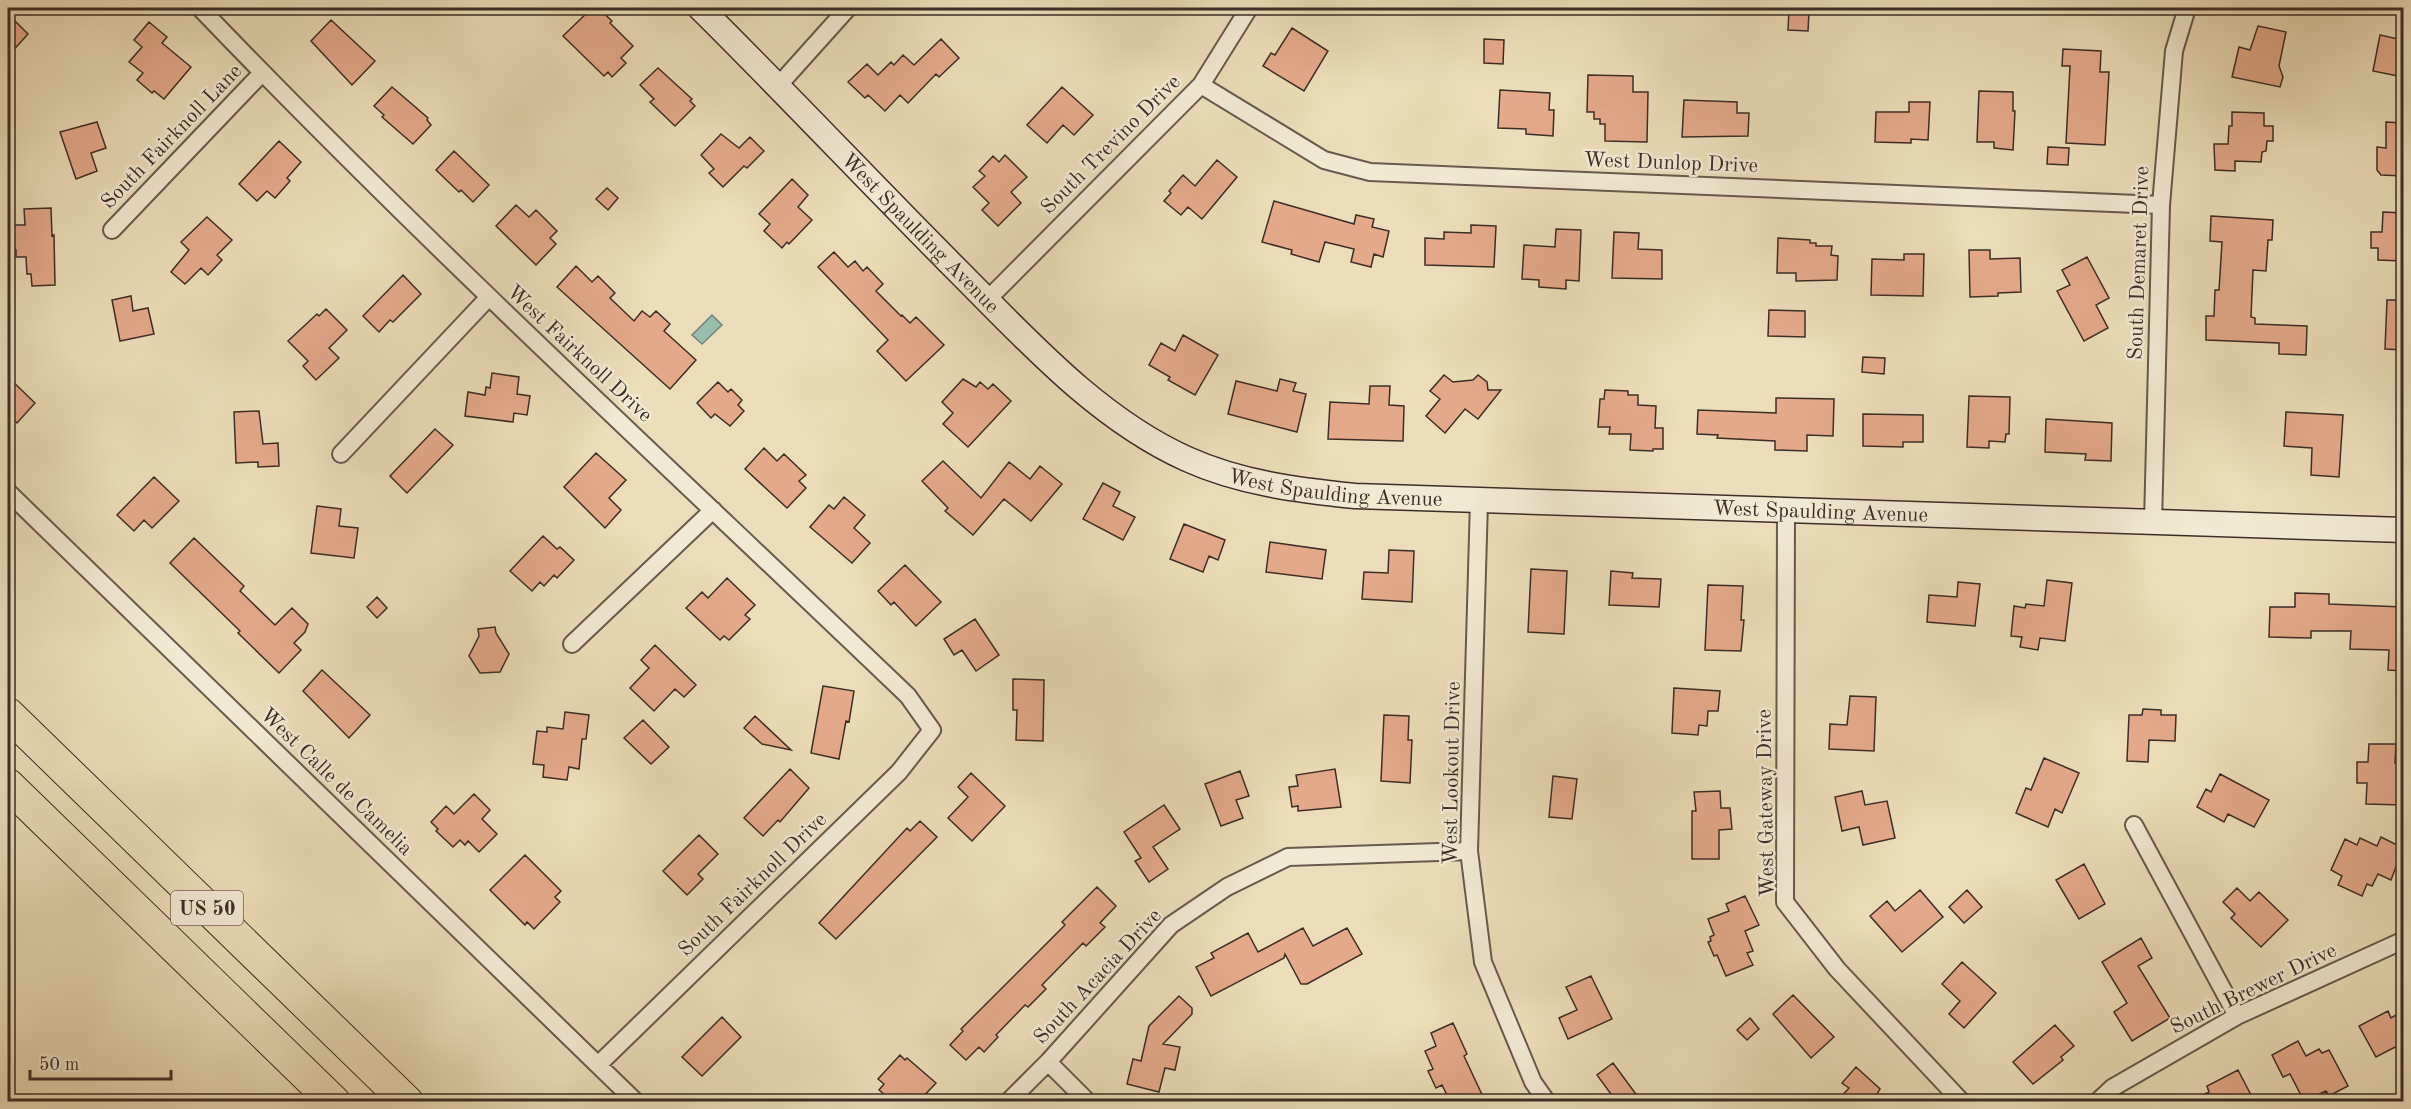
<svg xmlns="http://www.w3.org/2000/svg" width="2411" height="1109" font-family="'Old Standard TT',serif">
<style>
.water{fill:#98bcad;stroke:#748377;stroke-width:1.5}
.building{fill:#e4a98b;stroke:#3d2d27;stroke-width:1.5}
.lines{fill:none;stroke-linecap:round;stroke-linejoin:round}
.street-casing{stroke:#68594c;stroke-width:20}
.secondary-casing{stroke:#3d2d27;stroke-width:27}
.highway-casing{stroke:#3d2d27;stroke-width:34}
.street{stroke:#f2e9d2;stroke-width:16}
.secondary{stroke:#f2e9d2;stroke-width:24}
.highway{stroke:#ebddb9;stroke-width:32}
.labels{text-anchor:middle;stroke-width:5;stroke-linejoin:round;paint-order:stroke}
.shield{fill:#f2e9d2;stroke:#73655a;stroke-width:1.5}
.shield-label{font-size:20px;font-weight:bold;fill:#3d2d27}
.street-label{font-size:21px;fill:#3d2d27;stroke:#f2e9d2}
</style>
<rect width="100%" height="100%" fill="#ebddb9"/>
<filter id="stains"><feTurbulence type="fractalNoise" baseFrequency=".00333" numOctaves="4"/><feColorMatrix values="0 0 0 0 .2 0 0 0 0 .09 0 0 0 0 .02 0 0 0 .5 -.17"/></filter>
<radialGradient id="worn" r=".72"><stop offset=".6" stop-color="#630" stop-opacity="0"/><stop offset="1" stop-color="#630" stop-opacity=".3"/></radialGradient>
<path class="water" d="M712,315L722,325L702,344L692,335Z"/>
<path class="building" d="M592,8H598L612,21L610,23L633,46L621,58L626,63L612,77L608,72L604,76L563,36Z
M1789,11L1809,12L1808,31L1788,30Z
M8,14L28,34L8,56Z
M331,20L375,61L352,85L311,41Z
M149,22L167,37L162,43L191,67L164,99L154,91L152,93L137,80L143,73L129,62L142,47L134,40Z
M2258,26L2286,32L2279,66L2283,77L2280,87L2232,77L2239,47L2250,50Z
M1292,28L1328,51L1304,91L1263,66L1271,53L1275,55Z
M2380,35L2403,40V77L2373,71Z
M941,39L959,58L939,77L936,74L908,103L900,95L885,111L868,95L865,98L848,82L867,64L878,75L891,62L894,65L903,55L914,65Z
M1484,39L1504,40L1503,64L1484,63Z
M2063,49L2101,51L2100,72H2109L2105,145L2066,143L2070,66H2062Z
M658,68L692,99L690,101L695,106L675,126L650,102L654,99L640,85Z
M1588,75L1633,76V92H1648L1647,142L1605,141V124H1600V119H1594V112H1587Z
M392,87L428,118L427,120L431,125L413,144L382,117L384,115L374,106Z
M1062,87L1093,115L1074,135L1063,125L1047,143L1027,125Z
M1500,90L1550,93L1549,110H1554L1553,136L1526,134V129L1498,128Z
M1979,91L2013,92V111H2015L2013,150L1994,148V142H1977Z
M1684,100L1737,102V113H1749L1748,136L1682,137Z
M1909,102H1930L1928,140L1911,139V143L1875,142L1876,112H1909Z
M2232,112L2264,113V126H2273V141H2267L2266,151L2262,152L2261,162L2235,161V171L2215,170L2214,144H2228L2229,126H2232Z
M97,122L106,148L91,153L97,171L76,179L60,132Z
M2386,122L2403,123V176L2381,175L2377,170V147L2386,148Z
M721,134L739,148L750,137L764,151L747,168L744,166L723,187L709,173L714,169L701,155Z
M279,141L301,162L287,178L290,181L275,198L267,191L257,201L239,184Z
M2048,147L2069,148L2068,165L2047,164Z
M454,151L489,185L473,202L461,190L459,192L436,170Z
M1005,155L1027,177L1011,192L1021,203L998,226L982,210L989,203L973,187L985,176L979,171L993,156L999,162Z
M1217,160L1237,177L1202,219L1188,207L1181,215L1164,201L1171,193L1169,191L1183,175L1195,186Z
M792,179L808,195L798,207L812,220L789,244L787,242L782,248L764,231L770,224L759,214Z
M607,188L618,198L608,210L596,199Z
M1274,201L1354,224L1356,215L1374,219L1372,227L1389,231L1383,257L1374,254L1371,267L1351,262L1354,249L1325,242L1319,262L1291,254L1292,250L1262,242Z
M516,205L529,217L536,210L557,231L550,238L556,244L536,265L496,226Z
M51,208L52,236L54,235L55,285L32,286L31,274H27L26,257H16V250H8V225H25L24,209Z
M2383,212L2403,213V261L2378,260V248H2371V232H2382Z
M2211,216L2273,220L2272,240H2268L2266,271L2253,270L2251,317L2255,318V324L2307,326L2306,355L2279,354V343L2206,340V316H2214L2215,290H2219L2222,242L2210,241Z
M207,217L232,240L217,255L222,260L208,275L201,268L185,284L171,272L189,250L181,242Z
M1471,225L1496,226L1494,267L1425,265V238L1444,239V232L1471,233Z
M1556,229L1581,230L1579,281L1566,280V289L1539,287V280L1522,279L1524,245L1555,247Z
M1614,232L1639,233L1638,249L1662,250V279L1612,278Z
M1778,238L1810,240V243H1816V246H1832L1831,255L1838,256L1837,280L1796,281V273H1777Z
M1969,250H1990V259L2020,258L2021,292L1998,293V296L1970,297Z
M834,252L848,267L855,261L863,271L867,267L883,284L876,291L901,316L902,315L910,323L916,317L944,345L906,381L877,351L888,340L818,267Z
M1904,254H1924L1923,296L1871,295L1872,259L1904,260Z
M2087,257L2109,298L2096,305L2108,328L2084,341L2057,291L2070,285L2062,270Z
M576,266L592,282L598,276L615,293L610,298L634,321L642,311L650,317L656,311L670,324L664,331L696,360L670,389L557,287Z
M403,275L421,294L393,322L390,320L379,332L363,316Z
M131,296L133,311L148,308L154,334L120,341L112,300Z
M2387,300H2403V350L2385,349Z
M326,309L347,330L329,348L339,358L316,380L303,366L308,361L288,341L317,314L319,316Z
M1769,310L1805,311V337L1768,336Z
M1183,335L1218,355L1195,395L1168,380L1170,377L1149,365L1161,343L1175,351Z
M1863,357L1885,358L1884,374L1862,372Z
M492,373L519,377L517,394L530,396L527,415L514,413L513,422L465,416L468,392L485,395L486,387L490,388Z
M1444,375L1453,382L1473,380L1478,375L1487,382L1488,390H1501L1478,419L1465,409L1445,433L1426,416L1440,399L1430,391Z
M8,377L35,403L17,423L8,414Z
M963,379L976,387L980,382L988,389L993,384L1011,401L968,447L943,424L953,413L942,402Z
M1280,379L1296,383L1293,391L1306,394L1297,432L1228,414L1236,381L1277,391Z
M718,382L728,392L731,389L742,400L738,405L744,411L730,426L715,414L711,418L697,403Z
M1370,386H1390L1389,405L1404,406L1403,441L1328,439L1330,402L1369,404Z
M1605,390L1628,391V395H1638V405L1656,406L1655,428H1663V449H1653V451L1630,450L1631,434H1609L1610,427H1598L1600,399H1604Z
M1969,396L2010,397L2009,434H2006L2005,442L1989,441V448L1967,447Z
M1776,398L1834,399L1833,436L1807,435V451L1775,450V441L1717,438L1718,435L1697,434L1698,410L1776,413Z
M259,411L263,444L278,443L279,466L258,467V462L236,463L234,412Z
M2286,412L2343,415L2339,477L2311,475L2312,448L2284,446Z
M1863,414L1923,415V442H1903V447L1863,446Z
M2046,419L2112,423L2111,461L2085,460L2086,454L2045,452Z
M435,429L453,445L407,493L390,476Z
M764,448L777,461L784,454L806,475L799,481L806,488L787,508L745,469Z
M596,453L626,480L609,498L621,510L605,528L564,487Z
M943,461L981,498L1009,462L1030,479L1040,466L1062,484L1031,521L1004,499L973,535L945,511L948,508L922,481Z
M154,477L179,501L152,528L144,520L134,531L117,515Z
M1103,483L1120,492L1113,506L1135,517L1123,540L1083,519Z
M844,497L865,515L854,528L870,543L852,563L810,527L829,505L834,509Z
M317,506L341,509L339,526L358,528L354,558L311,553Z
M1184,524L1225,540L1218,560L1209,556L1203,572L1170,559Z
M543,536L557,549L560,547L574,560L557,578L554,575L544,586L540,582L532,591L510,571Z
M194,538L244,586L240,591L275,625L292,608L308,624L305,632L294,643L301,650L279,673L238,633L240,631L170,563Z
M1270,542L1326,550L1322,579L1266,572Z
M1389,550L1414,551L1412,602L1362,599L1364,572L1388,573Z
M905,565L941,602L916,626L894,602L891,605L878,591Z
M1531,569L1567,571L1564,634L1528,632Z
M1611,571L1633,573L1632,578L1661,579L1659,607L1609,605Z
M727,578L755,605L745,615L750,619L729,640L724,636L720,640L686,608L702,592L708,598Z
M2047,580L2072,583L2065,641L2040,638L2038,650L2020,647L2022,637L2011,636L2014,606L2025,608L2026,604L2044,606Z
M1958,582L1980,584L1975,626L1927,622L1929,595L1957,597Z
M1708,585L1743,586L1741,620H1744L1741,651L1705,650Z
M2295,593L2329,594V604L2403,607V671L2388,670L2389,650L2350,649L2351,631H2311V638L2269,637L2270,607H2295Z
M377,597L387,608L377,618L367,607Z
M975,619L999,655L976,671L962,650L954,655L944,639Z
M495,627L496,633L509,654L500,672L480,673L469,656L479,636L478,629Z
M655,645L696,685L684,697L675,689L654,711L630,688L649,668L641,660Z
M322,670L370,715L349,738L303,691Z
M1013,679L1044,680L1043,741L1016,740L1017,710H1013Z
M823,686L854,691L849,722L846,721L839,759L811,753Z
M1674,688L1720,691L1718,711H1708L1707,726L1699,725L1698,735L1672,733Z
M1850,696L1876,697L1874,751L1829,749L1830,724L1847,725Z
M2143,709L2161,710V715H2176L2175,741L2149,740L2148,762L2127,761L2129,715H2142Z
M565,712L589,715L586,739H582L579,769L569,767L567,780L543,777L544,765L533,764L537,731L547,732V727L563,729Z
M1384,715L1409,716L1408,740H1412L1410,783L1381,781Z
M755,716L791,750L762,744L744,728Z
M643,720L669,747L651,764L624,738Z
M2369,744H2396L2395,763H2399V774L2403,773V805L2366,804L2367,783H2357V762H2368Z
M2044,758L2079,773L2062,813L2055,809L2048,827L2016,813L2026,788L2031,790Z
M790,769L809,788L780,822L778,820L763,836L744,818Z
M1335,769L1341,807L1298,811V806L1292,807L1289,787L1298,786L1296,775Z
M1240,771L1249,796L1236,800L1243,818L1221,826L1205,784Z
M971,773L1005,806L972,841L948,818L968,797L958,787Z
M2220,774L2269,800L2254,827L2228,814L2224,822L2197,807L2206,789L2211,792Z
M1553,776L1577,779L1572,819L1549,817Z
M1720,791L1721,808H1730L1732,829L1719,830V859H1692V811H1696L1694,792Z
M1862,791L1865,805L1887,801L1895,838L1863,845L1859,827L1842,831L1835,797Z
M474,794L490,810L482,819L497,834L479,852L468,841L465,845L460,840L453,847L436,831L438,829L431,822L446,806L454,814Z
M1164,805L1180,829L1153,847L1168,869L1149,882L1135,861L1141,858L1124,832Z
M920,821L937,837L836,939L819,923L907,828L910,831Z
M699,835L718,854L698,874L703,879L687,895L663,871Z
M2381,837L2403,848L2391,880L2378,874L2372,886L2367,884L2362,896L2338,885L2342,876L2331,870L2345,839L2357,845L2360,838L2377,846Z
M525,855L561,891L555,897L560,902L534,929L527,922L525,925L490,890Z
M2084,864L2105,904L2079,919L2056,880Z
M1097,887L1116,906L1100,923L1105,927L1086,946L1083,943L1042,985L1046,989L1028,1007L1025,1005L996,1035L998,1037L984,1052L979,1047L966,1060L950,1045L963,1031L961,1029L1065,925L1062,922Z
M2237,888L2250,901L2259,892L2288,920L2261,947L2231,918L2235,914L2223,902Z
M1920,890L1943,917L1902,952L1870,916L1887,901L1895,911Z
M1967,890L1982,907L1964,923L1949,907Z
M1745,896L1759,925L1745,931L1753,951L1747,953L1753,965L1726,976L1717,955L1714,956L1708,942L1711,941L1710,937L1714,935L1708,919L1729,911L1726,904Z
M1303,928L1313,946L1347,928L1362,954L1307,984H1301L1285,954L1284,958L1211,996L1196,967L1214,958L1211,953L1248,933L1258,952Z
M2141,938L2152,958L2138,966L2170,1018L2132,1041L2114,1012L2127,1003L2102,962Z
M1962,962L1996,993L1964,1028L1949,1014L1960,1001L1942,984Z
M1591,976L1612,1019L1568,1039L1559,1018L1577,1010L1566,987Z
M1793,995L1834,1037L1811,1058L1773,1014Z
M1179,996L1192,1008V1014L1163,1044L1180,1047L1175,1070L1165,1068L1159,1092L1127,1084L1133,1059L1141,1061L1149,1026Z
M2388,1011L2391,1018L2403,1011V1043L2376,1057L2359,1026Z
M722,1017L741,1037L702,1076L682,1057Z
M1750,1018L1759,1029L1747,1040L1737,1030Z
M1453,1023L1467,1054L1464,1056L1485,1101H1450L1442,1085L1436,1088L1428,1071L1433,1069L1425,1051L1436,1046L1431,1033Z
M2055,1025L2074,1046L2061,1057L2063,1060L2033,1084L2013,1062Z
M2298,1041L2306,1056L2319,1049L2322,1053L2329,1050L2348,1086L2329,1096L2326,1091L2304,1101L2290,1074L2283,1077L2272,1055Z
M900,1055L905,1060L907,1058L936,1083L919,1101H892L879,1090L884,1084L878,1079Z
M1613,1063L1641,1101H1616L1597,1075Z
M1856,1067L1880,1089L1877,1094L1885,1101H1837L1849,1088L1842,1083Z
M2238,1070L2251,1095L2239,1101H2191L2209,1092L2207,1086Z"/>
<g class="lines">
<g class="street-casing">
<path id="street" d="M200,8C427,245 670,468 908,696L932,730L899,772L598,1065
M1201,85L1324,160L1370,172L2161,205
M778,86L848,8
M112,230L262,73
M987,300L1201,85L1249,8
M341,454L489,297
M8,492L636,1102
M1479,501L1469,851L1483,962L1533,1082L1547,1102
M1786,510L1785,902L1837,969L1962,1102
M2153,523L2161,205L2174,51L2187,8
M572,644L713,510
M2134,825L2237,1016
M1048,1062L1088,1102
M1008,1102L1048,1062L1171,925L1227,887L1288,857L1469,851
M2097,1102L2112,1088L2237,1016L2404,940"/>
</g>
<g class="secondary-casing">
<g id="secondary">
<path id="s1" d="M700,8C788,95 873,186 960,273C1028,341 1098,419 1187,459C1240,483 1297,490 1355,496L2404,530"/>
</g>
</g>
<g class="highway-casing">
<path id="highway" d="M8,714L407,1102
M8,785L334,1102"/>
</g>
<use href="#street" class="street"/>
<use href="#secondary" class="secondary"/>
<use href="#highway" class="highway"/>
</g>
<g class="labels">
<rect class="shield" x="171" y="891" width="72" height="34" rx="4.5"/>
<g class="shield-label">
<text x="207" y="915">US 50</text>
</g>
<g class="street-label">
<text transform="translate(171 136) rotate(-46)" y="7">South Fairknoll Lane</text>
<text transform="translate(1110 144) rotate(-45)" y="7">South Trevino Drive</text>
<text transform="translate(1671 162) rotate(2)" y="7">West Dunlop Drive</text>
<text dy="7" stroke="none"><textPath href="#s1" startOffset="315">West Spaulding Avenue</textPath></text>
<text transform="translate(2138 263) rotate(-88)" y="7">South Demaret Drive</text>
<text transform="translate(580 353) rotate(43)" y="7">West Fairknoll Drive</text>
<text dy="7" stroke="none"><textPath href="#s1" startOffset="819">West Spaulding Avenue</textPath></text>
<text dy="7" stroke="none"><textPath href="#s1" startOffset="1305">West Spaulding Avenue</textPath></text>
<text transform="translate(1451 773) rotate(-89)" y="7">West Lookout Drive</text>
<text transform="translate(337 781) rotate(44)" y="7">West Calle de Camelia</text>
<text transform="translate(1765 803) rotate(-91)" y="7">West Gateway Drive</text>
<text transform="translate(752 884) rotate(-44)" y="7">South Fairknoll Drive</text>
<text transform="translate(1097 976) rotate(-47)" y="7">South Acacia Drive</text>
<text transform="translate(2253 988) rotate(-26)" y="7">South Brewer Drive</text>
</g>
</g>
<rect width="2411" height="1109" fill="none" stroke="#ebddb9" stroke-width="30"/>
<rect x="9" y="9" width="2393" height="1091" fill="none" stroke="#3d2d27" stroke-width="3"/>
<rect x="15" y="15" width="2381" height="1079" fill="none" stroke="#3d2d27" stroke-width="1.5"/>
<path d="M30 1070v9h141v-9" fill="none" stroke="#3d2d27" stroke-width="3"/>
<text x="39" y="1070" font-size="18" fill="#3d2d27" stroke="#f2e9d2" stroke-width="4.5" paint-order="stroke">50 m</text>
<rect width="100%" height="100%" filter="url(#stains)"/>
<rect width="100%" height="100%" fill="url(#worn)"/>
</svg>
